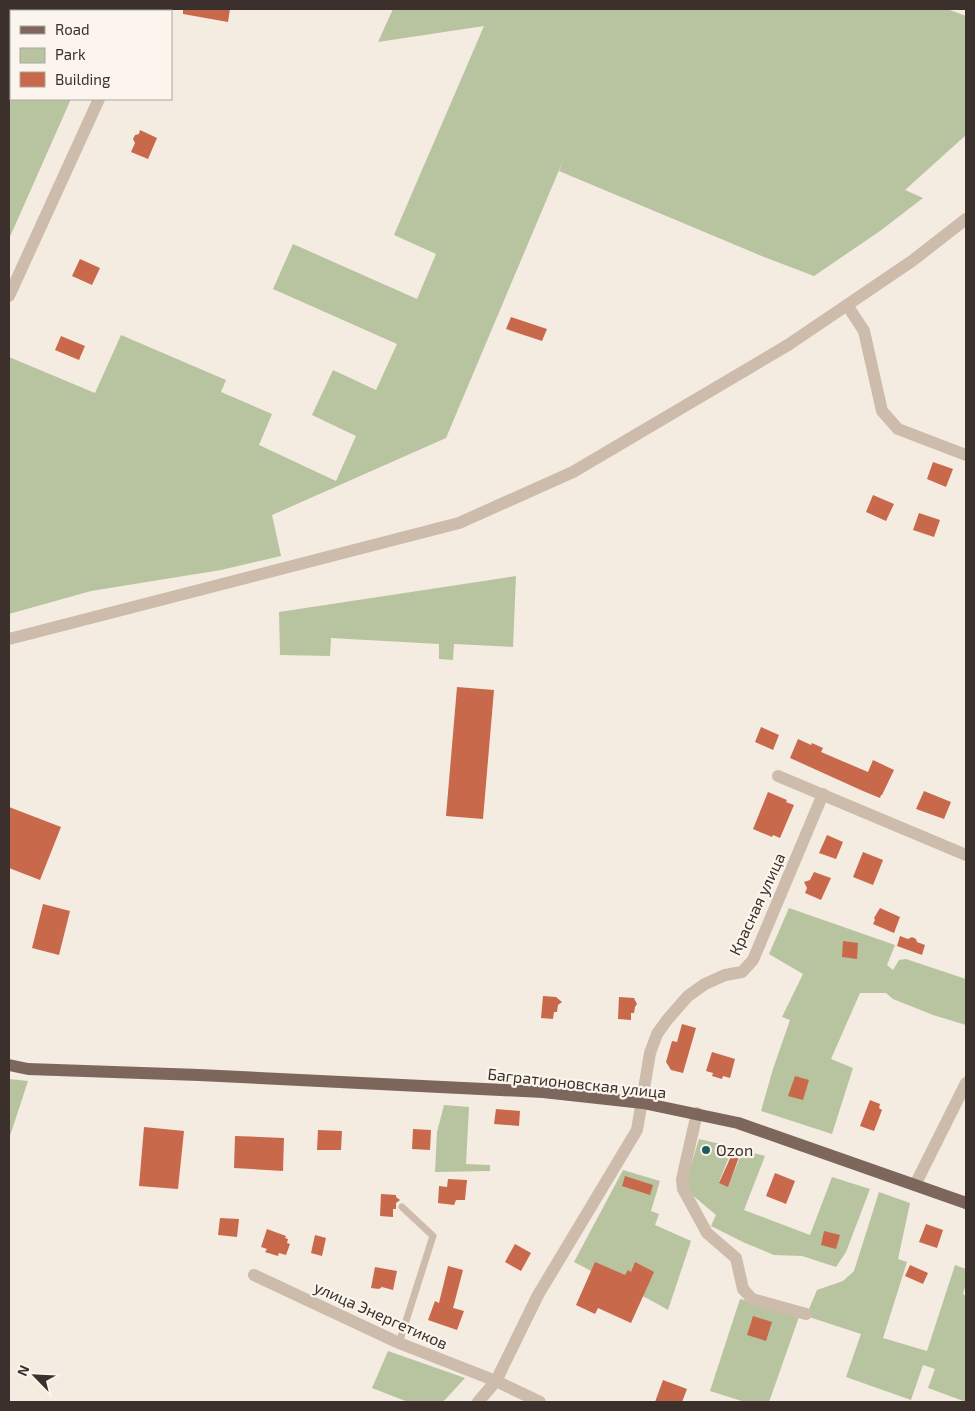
<svg xmlns="http://www.w3.org/2000/svg" width="975" height="1411" font-family="'Exo 2',sans-serif">
<style>
.green{fill:#b8c4a0}
.building{fill:#c8694b}
.lines{fill:none;stroke-linecap:round;stroke-linejoin:round}
.service{stroke:#cdbbac;stroke-width:7}
.minor{stroke:#cdbbac;stroke-width:12}
.primary{stroke:#7d675c;stroke-width:12}
.poi-dot{fill:#1f5a5e;stroke:#fbf5ee;stroke-width:2}
.labels{text-anchor:middle;stroke-width:4.5;stroke-linejoin:round;paint-order:stroke}
.street-label{font-size:16px;fill:#3b302b;stroke:#fbf5ee}
.poi-label{font-size:16px;fill:#3b302b;stroke:#fbf5ee;text-anchor:start}
</style>
<rect width="100%" height="100%" fill="#f4ebe1"/>
<path class="green" d="M42,9H111L110,11H48Z
M393,9H947L966,16V135L905,190L923,198L880,231L814,276L764,257L559,171L565,156L446,438L272,515L281,556L221,570L91,591L9,614V357L95,393L121,335L226,380L221,392L272,414L259,445L336,481L356,436L312,415L333,370L376,390L397,344L273,289L293,244L417,299L436,254L394,235L484,26L378,42Z
M9,25L11,26V99H71L9,239Z
M516,576L513,647L454,644L453,660L439,659V644L331,638L330,656L280,655L279,612Z
M789,908L895,945L887,965L893,970L899,960L906,959L966,979V1025L933,1015L893,999L886,993H860L831,1059L853,1068L832,1134L761,1111L773,1069L790,1020L782,1017L803,974L769,954Z
M9,1079L28,1081L9,1139Z
M444,1105L469,1107L466,1164L490,1165V1171L435,1172L437,1132Z
M699,1139L733,1147L719,1182L728,1186L743,1150L765,1156L744,1210L810,1235L832,1177L870,1189L846,1252L836,1267L802,1256L774,1255L745,1243L711,1226L716,1215L684,1188Z
M623,1170L660,1181L651,1211L659,1214L655,1225L691,1241L668,1310C638,1292 605,1279 574,1262Z
M879,1192L910,1203L898,1259L907,1262L883,1338L927,1351L955,1265L966,1269V1284L963,1294L966,1296V1402L928,1388L935,1369L923,1365L911,1400L846,1377L861,1334L806,1316L817,1290L843,1281L854,1271Z
M740,1299L800,1314L769,1402H745L710,1391Z
M388,1351L465,1378L443,1402H408L372,1388Z"/>
<path class="building" d="M183,9H230L228,22L183,14Z
M140,130L157,138L148,159L131,152L135,143L133,139L135,135L139,134Z
M80,259L100,268L92,285L72,276Z
M511,317L547,329L542,341L506,329Z
M61,336L85,346L79,360L55,350Z
M933,462L953,469L946,487L927,479Z
M873,495L894,504L886,521L866,512Z
M919,513L940,520L934,537L913,530Z
M457,687L494,690L483,819L446,816Z
M761,727L779,735L773,750L755,742Z
M798,739L811,745L812,743L823,748L821,752L868,772L873,760L894,770L882,795H881L880,798L863,791L790,758Z
M924,791L951,802L944,819L916,809Z
M768,792L787,800L786,802L794,805L780,838L773,835L772,837L753,829Z
M9,807L61,827L40,880L9,868Z
M827,835L843,842L836,859L819,853Z
M863,852L883,860L873,885L853,877Z
M814,872L831,878L821,900L805,893L807,888L804,882L810,880Z
M43,904L70,911L59,955L32,948Z
M880,908L900,917L894,933L873,924L875,920L874,918Z
M900,936L908,939L912,937L916,939L917,942L925,945L922,955L897,946Z
M843,941L858,943L857,959L842,957Z
M543,996L556,997L562,1002L558,1005L557,1012H554L553,1019L541,1018Z
M619,997L634,998L637,1004L635,1007L634,1013H631V1020L618,1019Z
M682,1024L696,1028L683,1073L671,1070L666,1062L672,1041L677,1042Z
M712,1052L735,1059L730,1078L723,1076L722,1079L712,1076L713,1073L706,1071Z
M795,1076L809,1080L803,1100L788,1096Z
M870,1100L880,1104L879,1108L882,1110L874,1131L860,1126Z
M496,1109L520,1111L519,1126L494,1124Z
M144,1127L184,1131L178,1189L139,1186Z
M413,1129L431,1130L430,1150L412,1149Z
M318,1130L342,1131L341,1150H317Z
M235,1136L284,1138L283,1171L234,1168Z
M732,1154L739,1157L728,1187L719,1183Z
M775,1173L795,1181L786,1204L766,1196Z
M625,1176L653,1185L650,1195L622,1186Z
M448,1179L467,1180L465,1200H456L454,1205L438,1203L439,1186L447,1187Z
M381,1194L396,1195V1197L400,1200L396,1203V1209H393V1217L380,1216Z
M220,1218L239,1219L237,1237L218,1235Z
M926,1224L943,1230L937,1248L919,1242Z
M267,1229L286,1236L285,1238L288,1239L287,1243L290,1244L286,1255L279,1253L278,1256L265,1252L267,1249L261,1247Z
M824,1231L840,1235L836,1249L821,1245Z
M315,1235L326,1238L322,1256L311,1253Z
M515,1244L531,1253L521,1271L505,1262Z
M595,1262L625,1275L628,1270L631,1272L635,1262L654,1272L631,1323L598,1308L595,1314L576,1305Z
M910,1265L928,1273L923,1284L905,1276Z
M448,1266L463,1270L453,1308L464,1311L457,1330L428,1320L435,1301L439,1303Z
M375,1267L397,1271L393,1290L382,1287L379,1289L371,1288Z
M753,1316L772,1322L766,1341L747,1335Z
M663,1380L687,1389L682,1402H655Z"/>
<g class="lines">
<path class="service" d="M399,1343L433,1236L402,1207"/>
<path class="minor" d="M140,11L141,9
M9,296L99,99
M847,305L864,331L882,411L898,429L966,455
M9,639L459,523L573,472L788,345L912,261L966,219
M778,776L966,855
M697,1113L682,1179L683,1189L707,1233L736,1258L743,1289L752,1299L806,1314
M915,1185L966,1083
M254,1275L399,1343L496,1381L540,1402
M478,1402L496,1381L538,1295L637,1130L650,1053L657,1034L667,1020L688,996L705,984L725,975L742,972L753,960L823,794"/>
<path class="primary" d="M9,1065L28,1069L199,1075L543,1092L643,1103L738,1123L966,1203"/>
</g>
<circle class="poi-dot" cx="706" cy="1150" r="5"/>
<g class="labels">
<g class="street-label">
<text transform="translate(757 904) rotate(-65)" y="6">Красная улица</text>
<text transform="translate(577 1083) rotate(6)" y="6">Багратионовская улица</text>
<text transform="translate(381 1315) rotate(24)" y="6">улица Энергетиков</text>
</g>
<g class="poi-label">
<text x="716" y="1156">Ozon</text>
</g>
</g>
<rect width="975" height="1411" fill="none" stroke="#3b302b" stroke-width="20"/>
<rect x="10" y="10" width="162" height="90" fill="#fbf5ee" stroke="#aea6a0"/>
<rect x="20" y="26" width="25" height="8" fill="#7d675c" stroke="#aea6a0"/>
<text x="55" y="35" font-size="15" fill="#3b302b">Road</text>
<rect x="20" y="48" width="25" height="15" fill="#b8c4a0" stroke="#aea6a0"/>
<text x="55" y="60" font-size="15" fill="#3b302b">Park</text>
<rect x="20" y="72" width="25" height="15" fill="#c8694b" stroke="#aea6a0"/>
<text x="55" y="85" font-size="15" fill="#3b302b">Building</text>
<g transform="translate(35 1376) rotate(294)" stroke="#fbf5ee" stroke-width="4" paint-order="stroke">
<path d="M0-4L9 19L0 12L-9 19Z" fill="#3b302b"/>
<text y="-8" font-size="14" font-weight="bold" text-anchor="middle" fill="#3b302b">N</text>
</g>
</svg>
